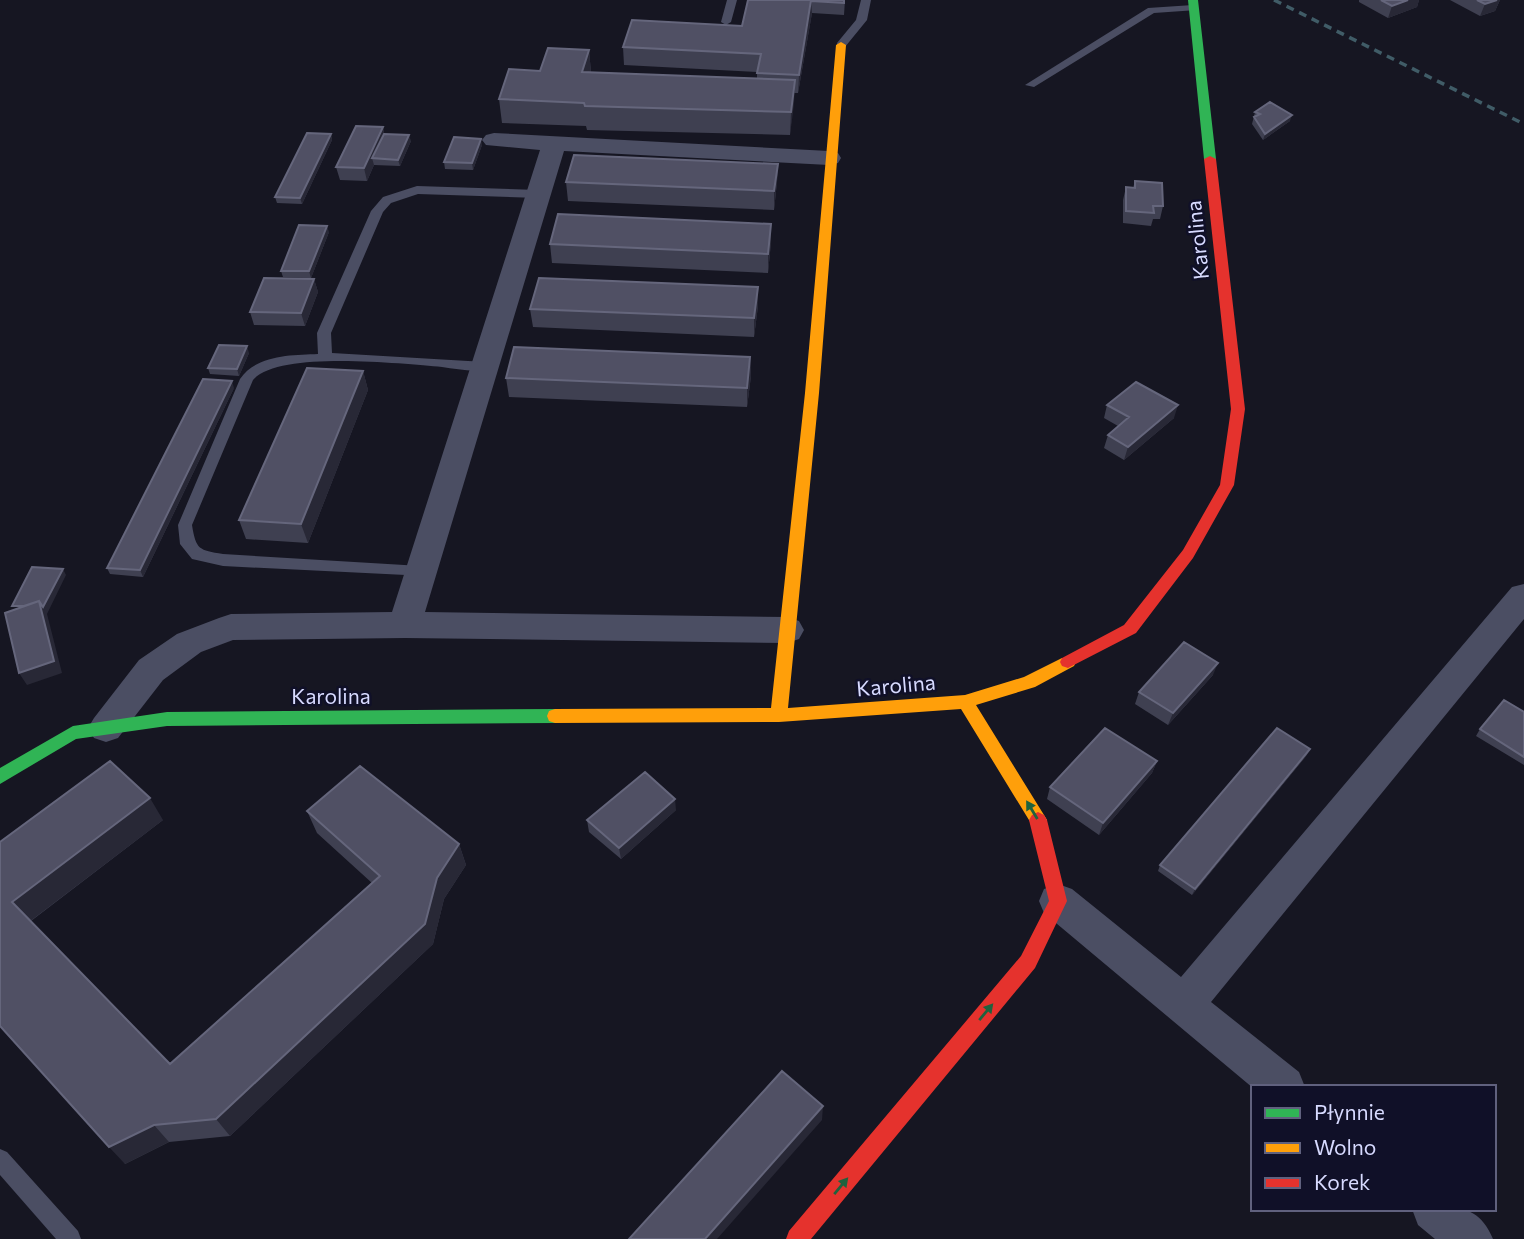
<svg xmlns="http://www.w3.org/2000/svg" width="1524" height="1239" font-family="Commissioner,sans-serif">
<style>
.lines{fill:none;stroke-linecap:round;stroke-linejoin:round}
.lane{fill:#4b4e63;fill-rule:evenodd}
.street{fill:#4b4e63;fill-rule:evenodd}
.fast{fill:#30b455;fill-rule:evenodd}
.slow{fill:#ff9f0a;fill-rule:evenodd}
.jam{fill:#e5322d;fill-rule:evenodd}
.rail{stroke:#405c67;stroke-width:3.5;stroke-dasharray:8 6;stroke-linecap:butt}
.wall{fill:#3f4051}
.shaded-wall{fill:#282836}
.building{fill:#505064;stroke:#65667c;stroke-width:2}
.oneway{fill:#20623e}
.labels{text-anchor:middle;stroke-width:5;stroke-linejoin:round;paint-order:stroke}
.street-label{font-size:21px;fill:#d7daff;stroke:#101028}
</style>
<rect width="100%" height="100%" fill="#161622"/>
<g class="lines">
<path class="lane" d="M727,0H737L731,22L726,25L721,22Z
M861,0H871L867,20L845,47H837V43L856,20Z
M1193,5L1197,6V10L1154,13L1034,87L1025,85L1148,8Z
M417,186L538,190L544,194L538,198L418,194L391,203L383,212L331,333L332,353L485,362L490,363V369C475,373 457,369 442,367C402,364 279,350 253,380L192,525C196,550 199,550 223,554L421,566L429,572L426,576L223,566L192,559L180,544L178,525L240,379C256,355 292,355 318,354L317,333L371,211L383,197Z
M0,1149L7,1152L78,1231L81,1239H56L0,1175Z"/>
<path class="street" d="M494,133L829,151L838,153L841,158L838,163L829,165L564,151L425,612L787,617L799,621L804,630L799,639L787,643L405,638L233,640L201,652L163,680L118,738L106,742L94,738L88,728L94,718L139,660L177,634L219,618L231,614L392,612L540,150L486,145L482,140L486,135Z
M1524,584V619L1211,1002L1299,1072L1305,1087L1253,1088L1044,913L1039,901L1044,889L1058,884L1072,889L1181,977L1512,587Z
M1412,1209C1449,1209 1476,1198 1493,1239H1435L1418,1225Z"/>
<path class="fast" d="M1188,0H1198L1216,159L1210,162L1204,159Z
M555,709L561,711L563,716L561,721L555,723L167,726L76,739L0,784V768L73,726L167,712Z"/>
<path class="slow" d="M841,42L846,45L819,393L788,708L965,695L1024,677L1062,658H1074L1076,662L1074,666L1035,687L976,705L1044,815L1047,820L1044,825L1038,828L1032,825L961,709L779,722L555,723L549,721L547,716L549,711L555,709L771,708L805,393L836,45Z"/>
<path class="jam" d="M1210,156L1216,159L1245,409L1234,485L1193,558L1136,633L1068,668L1062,666L1060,662L1062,658L1124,625L1183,550L1220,485L1231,409L1204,159Z
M1038,812L1044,815L1047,820L1067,901L1035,968L811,1239H786L789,1231L1021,956L1049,901L1029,820L1032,815Z"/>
<path class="rail" d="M1274,0L1524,124"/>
</g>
<path class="wall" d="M748,0H845L844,15L812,13L798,93H794L790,135L587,130L586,126L502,123L499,99L540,71L589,50L591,72L757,79V72L624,65L623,47L742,26Z
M1359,0H1419L1417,7L1388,18L1359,2Z
M1450,0H1500L1495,11L1480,16Z
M1255,112L1290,121L1263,140L1252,124Z
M383,127L384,134L411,141L400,166L374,165L367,181L340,180L336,167Z
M331,134L332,140L302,204L277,203L275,197Z
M482,145L473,170L445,169L444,162Z
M778,164L777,182L774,210L568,201L566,182Z
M1135,181L1163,206L1160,219H1153L1151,226L1123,223V200L1126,187L1133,188Z
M329,232L311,278L283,277L281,271Z
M771,242L768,273L552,263L550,244Z
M314,279L318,292L305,326L254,325L250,312Z
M758,287V306L754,337L533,327L530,309Z
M249,353L239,376L210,374L208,368Z
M750,357L751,376L747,407L509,397L506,378Z
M363,371L368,390L308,543L246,539L239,520Z
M234,388L143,577L110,574L107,568Z
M1107,405L1174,418L1124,460L1104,448L1108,435L1118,426L1104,418Z
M1213,675L1168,725L1135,704L1139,692Z
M1524,712V765L1476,736L1480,729Z
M1307,755L1192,895L1158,871L1160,865Z
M1157,761L1152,773L1099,835L1047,799L1050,787Z
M676,810L621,859L589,832L587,820Z
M307,811L459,844L466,865L444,899L433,944L230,1136L169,1142L125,1164L0,842L163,820L31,921L170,1064L372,883L317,833Z"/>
<path class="shaded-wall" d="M811,0L812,13L798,93L799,75Z
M1408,0H1419L1417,7L1388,18L1392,6Z
M1497,0H1500L1495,11L1480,16L1485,4Z
M589,50L591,73L582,72Z
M795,80L794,104L790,135L791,112Z
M1292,115L1290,121L1263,140L1265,134Z
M383,127L385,140L372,158L374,165L367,181L364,168Z
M331,134L332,140L302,204L300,198Z
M409,135L411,141L400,166L398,160Z
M481,139L482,145L473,170L472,163Z
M778,164L777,182L774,210V191Z
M771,224V242L768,273V254Z
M327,226L329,232L311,278L309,271Z
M314,279L318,292L305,326L301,313Z
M758,287V306L754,337V318Z
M247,346L249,353L239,376L237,369Z
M750,357L751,376L747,407V388Z
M363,371L368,390L308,543L301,524Z
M232,381L234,388L143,577L140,570Z
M1178,405L1174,418L1124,460L1128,447Z
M63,569L66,575L47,614L62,673L27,685L19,673L39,601Z
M1218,663L1213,675L1168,725L1173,713Z
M1310,749L1307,755L1192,895L1195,889Z
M1157,761L1152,773L1099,835L1103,823Z
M150,798L163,820L29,922L12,902Z
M675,799L676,810L621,859L619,848Z
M459,844L466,865L444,899L433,944L230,1136L216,1119L437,878Z
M823,1106L822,1120L717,1239H705Z
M154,1125L169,1142L125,1164L109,1147Z"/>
<path class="building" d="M748,0H811L799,75L757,73L761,54L623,47L632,20L742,26Z
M812,0H844V3L812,1Z
M1381,0H1408L1392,6Z
M1477,0H1497L1485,4Z
M548,48L589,50L582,72L795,80L791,112L585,106L584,103L499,99L509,69L540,71Z
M1270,102L1292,115L1265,134L1254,117L1260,114L1255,112Z
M356,126L383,127L364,168L336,167Z
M307,133L331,134L300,198L275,197Z
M384,134L409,135L398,160L372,158Z
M454,137L481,139L472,163L444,162Z
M574,155L778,164L774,191L566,182Z
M1135,181L1162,183L1163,206H1153L1154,213L1126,211V187L1135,188Z
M558,214L771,224L768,254L550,244Z
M299,225L327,226L309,271H281Z
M264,278L314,279L301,313L250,312Z
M539,278L758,287L754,318L530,309Z
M219,345L247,346L237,369L208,368Z
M514,347L750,357L747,388L506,378Z
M307,368L363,371L301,524L239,520Z
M203,379L232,381L140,570L107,568Z
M1136,382L1178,405L1128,447L1108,435L1129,417L1107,405Z
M32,567L63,569L43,607L39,601L24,606H12Z
M39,601L54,661L19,673L5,613Z
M1184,642L1218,663L1173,713L1139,692Z
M1504,700L1524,712V757L1480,729Z
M1105,728L1157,761L1103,823L1050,787Z
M1277,728L1310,749L1195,889L1160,865Z
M110,761L150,798L12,902L170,1064L380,876L307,811L360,766L459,844L437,878L425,924L216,1119L154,1125L109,1147L0,1026V842Z
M645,772L675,799L619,848L587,820Z
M782,1071L823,1106L705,1239H629Z"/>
<defs><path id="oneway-solid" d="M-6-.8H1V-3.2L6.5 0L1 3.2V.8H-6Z" transform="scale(1.75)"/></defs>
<g class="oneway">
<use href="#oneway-solid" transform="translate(1032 810) rotate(-121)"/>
<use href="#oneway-solid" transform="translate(986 1012) rotate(-50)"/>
<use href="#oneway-solid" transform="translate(841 1186) rotate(-50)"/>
</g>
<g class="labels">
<g class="street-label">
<text transform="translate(1198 240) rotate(-96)" y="7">Karolina</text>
<text transform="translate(896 686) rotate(-5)" y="7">Karolina</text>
<text x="331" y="704">Karolina</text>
</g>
</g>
<rect x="1251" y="1085" width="245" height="126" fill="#101028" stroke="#60617e" stroke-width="2"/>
<rect x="1265" y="1108" width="35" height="10" fill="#30b455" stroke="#60617e" stroke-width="2"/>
<text x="1314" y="1120" font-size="21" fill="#d7daff">Płynnie</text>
<rect x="1265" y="1143" width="35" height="10" fill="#ff9f0a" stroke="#60617e" stroke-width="2"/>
<text x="1314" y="1155" font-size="21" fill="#d7daff">Wolno</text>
<rect x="1265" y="1178" width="35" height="10" fill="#e5322d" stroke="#60617e" stroke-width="2"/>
<text x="1314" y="1190" font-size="21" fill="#d7daff">Korek</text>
</svg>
